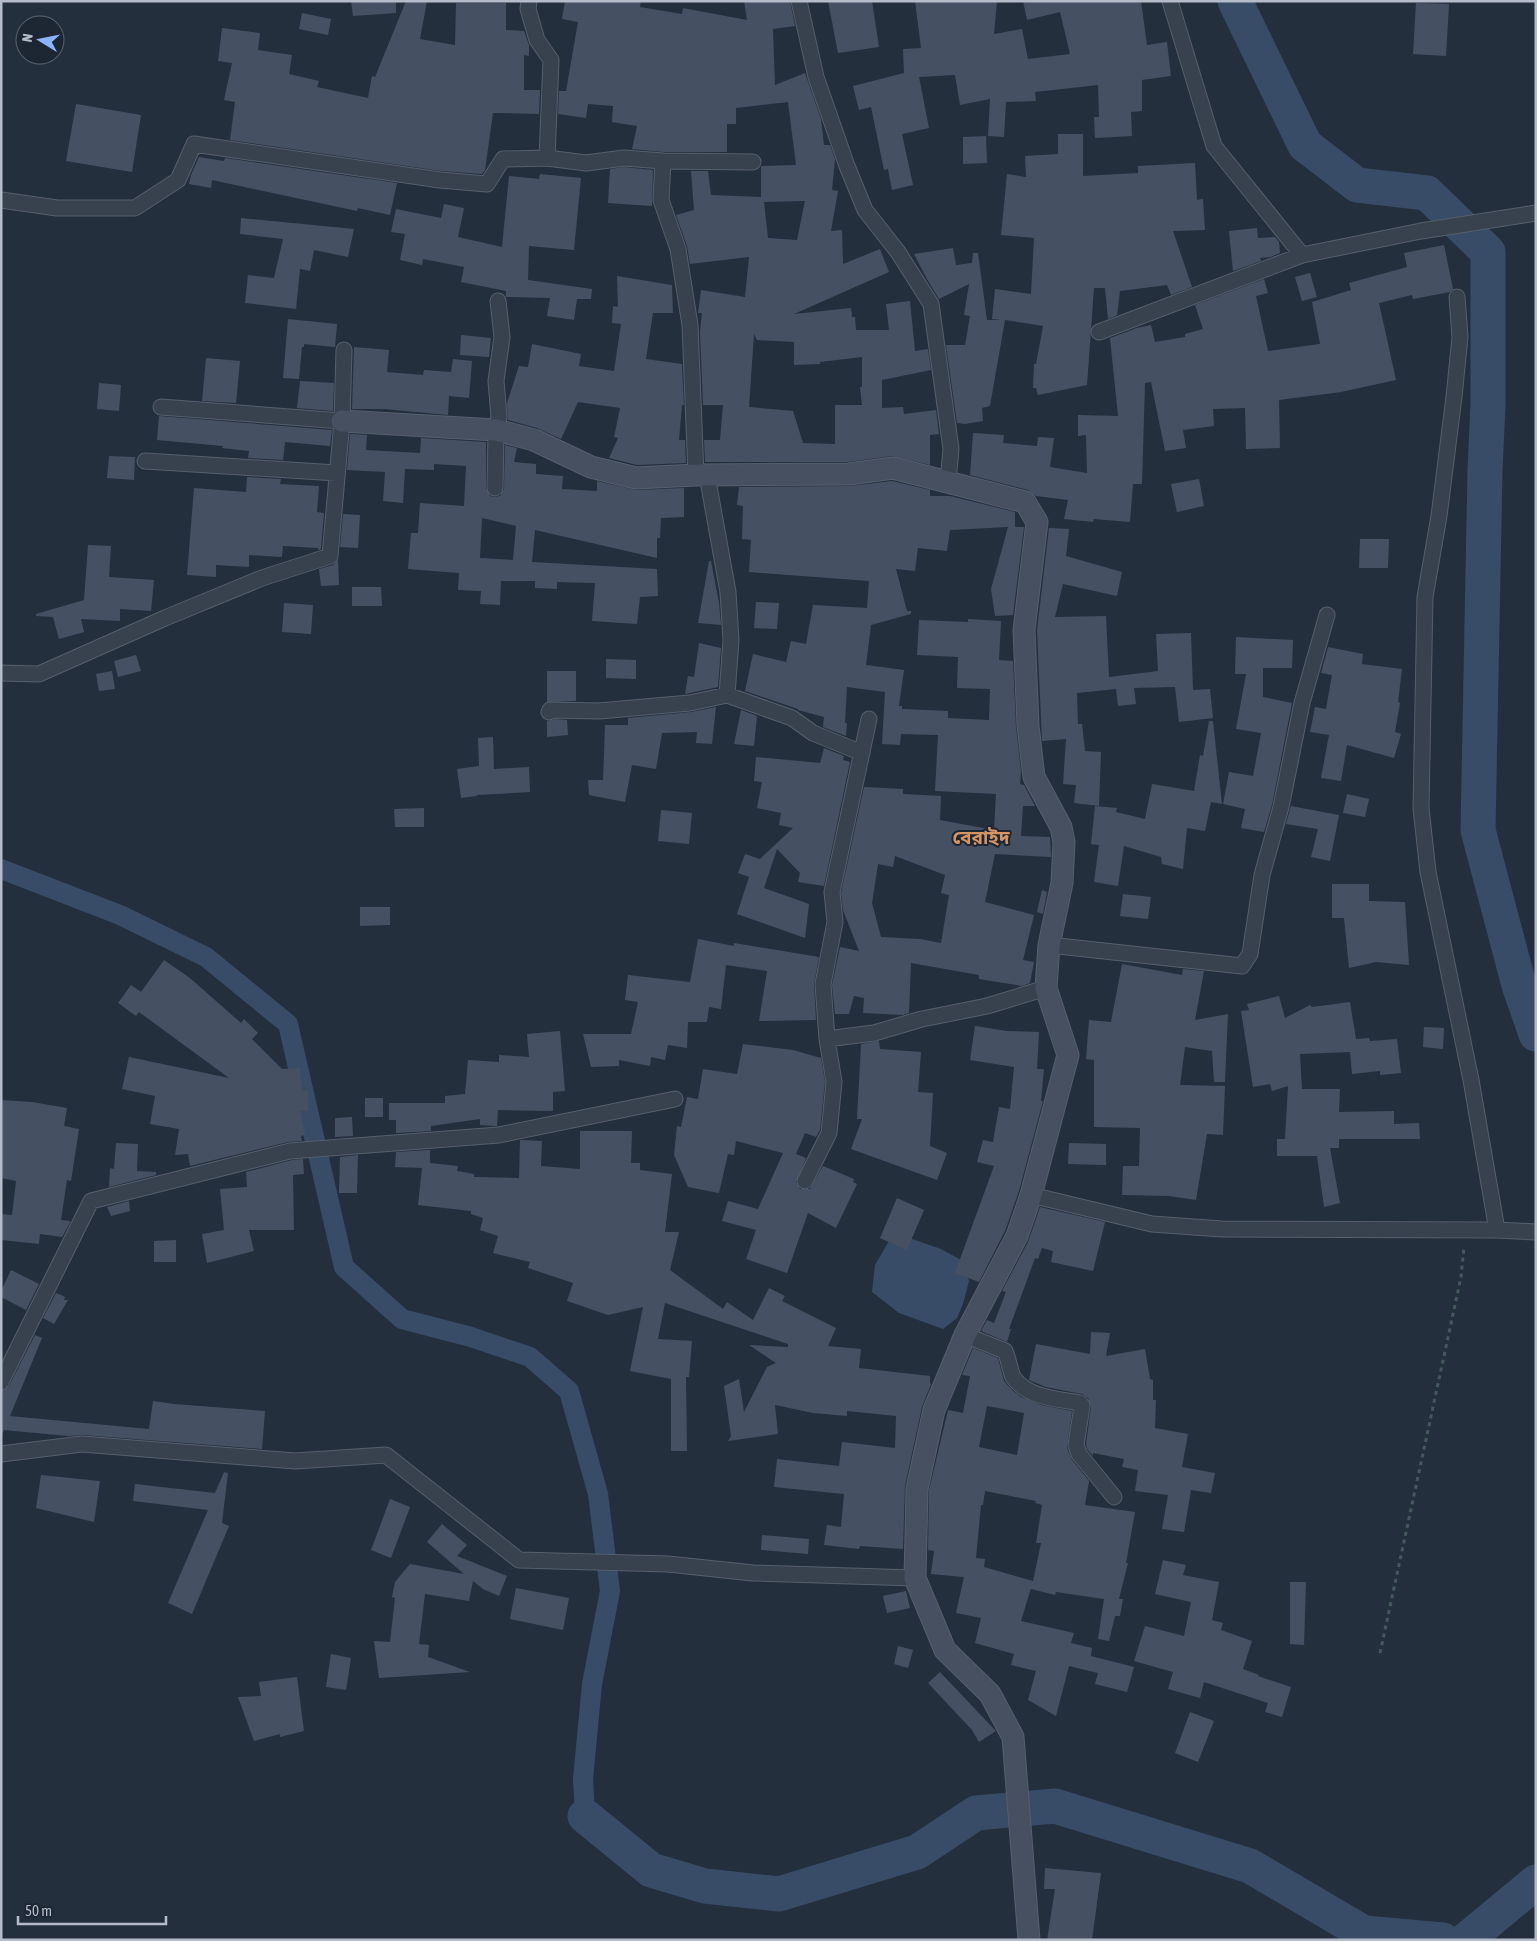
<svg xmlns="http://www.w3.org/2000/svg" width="1537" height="1941" font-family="'Asap Condensed','Noto Sans Bengali',sans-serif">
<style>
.water{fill:#394c67}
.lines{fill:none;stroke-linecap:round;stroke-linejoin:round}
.canal{stroke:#394c67;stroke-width:20}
.river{stroke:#394c67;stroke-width:35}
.building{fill:#455162;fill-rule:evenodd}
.street-casing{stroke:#565f6c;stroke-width:17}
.secondary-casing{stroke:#565f6c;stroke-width:23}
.path{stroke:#44595c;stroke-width:3;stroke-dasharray:4 4;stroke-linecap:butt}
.street{stroke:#38414e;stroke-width:15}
.secondary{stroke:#465061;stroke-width:21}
.labels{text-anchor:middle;stroke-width:4;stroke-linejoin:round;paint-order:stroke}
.district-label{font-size:19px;font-weight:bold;fill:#d59563;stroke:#1d2633}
</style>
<rect width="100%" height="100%" fill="#242f3e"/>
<path class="water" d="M909,1238L941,1249L963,1261L969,1281L963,1304L957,1318L943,1329L899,1313L872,1292L875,1265L889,1241Z"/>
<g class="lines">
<path class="canal" d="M1,869L120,915L206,957L288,1024L344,1267L402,1319L471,1337L530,1357L569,1391L598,1494L610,1591L592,1684L583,1779L585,1816"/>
<path class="river" d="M1235,1L1305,145L1357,185L1427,193L1488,252V405L1485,470L1478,830L1519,985L1536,1034
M585,1816L651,1870L705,1886L779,1894L917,1852L976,1813L1055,1806L1250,1866L1364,1933L1443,1940
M1466,1940L1536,1882"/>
</g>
<path class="building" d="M351,1H396V13L353,16Z
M406,1H427L420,39L455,45L456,3H506V30L524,31L529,45V56L524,55V90H540L539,114L493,113L485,170L482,174L441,171L230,140L235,102L224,100L232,63L218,61L222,28L260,33L258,50L292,55L289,74L319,81L317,87L368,98L372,76L375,77Z
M565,1H641L640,7L682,14L683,8L747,20L744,1H790L795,26L773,29L775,85L805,73L821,119L824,145H830L835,159L832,190L838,191L831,231L842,230L843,264L880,249L889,272L794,314L851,308L852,317H855L856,330H889L886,304L910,301L915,351L928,349L931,370L882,380V408L903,407L904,414L936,410L939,434L930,435V465L892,456L848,462H705L704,440H720L723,405H703L700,332L702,313H698L701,290L745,297L749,257L690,264L687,246L676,215L694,210L691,171H708L711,195L761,197V166L796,165L788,102L736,108V124H727V152H663L632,149L637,126L612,122L613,106L588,104L586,118L558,114L559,91H566L578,22L562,19ZM805,201L797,240L768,238L764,202ZM754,334L757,340L794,342V365L820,364V362L862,357V387H860L862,405H835V444L803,443L793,411L749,407Z
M828,1H872L879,47L838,53Z
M915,1H997L994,34L1022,29L1028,59L1070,54L1060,12L1027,20L1023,1H1141L1147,45L1167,42L1171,76L1142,80V111L1131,112L1132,136L1095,138L1094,117H1099L1098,85L1035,92L1036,101L1006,102L1004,137L988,136L990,99L960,105L955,75L919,77L929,128L902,134L913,185L892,190L888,169L884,170L871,107L859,110L853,86L904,73L903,49L921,48Z
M1416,3L1449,4L1446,56L1413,54Z
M302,13L331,19L328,35L299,29Z
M76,104L141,115L132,172L66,161Z
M1058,134H1083V176L1138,173V166L1195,163L1197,200L1203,199L1205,230L1173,231L1192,287L1171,295L1167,285L1120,291L1117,315L1108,319L1105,288H1094L1087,385L1038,395L1036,388H1033L1034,364H1036L1043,326L1005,320L990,406L982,408L983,421L965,424L957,423L946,345H965L970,316L964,315L969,284L939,299L927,279L914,254L953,248L956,265L972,263L973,253H978L987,320H1002L992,319L995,289L1031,294L1034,238L1001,235L1007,174L1026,177L1025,156L1058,154Z
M986,136L987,163L963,164V137Z
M199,157L224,161L225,158L397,183L390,215L358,208L357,211L212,180L211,188L189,184L191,175Z
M624,167L653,170L652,206L608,203L610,169Z
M540,174L581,178L574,250L529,246L528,280L592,289L591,299H577L574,320L547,316L550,298L506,297V291L461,282L464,267L423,259L422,265L400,260L405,234L391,232L396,209L441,218L444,204L464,208L458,237L502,247L509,176L539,179Z
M241,218L354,229L348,257L314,250L310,271L300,269L296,309L245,303L248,275L274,278L283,239L240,234Z
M1257,228L1258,238L1275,237L1279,242L1280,253L1270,257L1260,258L1261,261L1233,271L1229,231Z
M1444,245L1453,289L1450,292L1413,299L1412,295L1379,303L1396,380L1341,392L1279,400L1280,448L1246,449L1245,408L1213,409L1214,426L1183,430L1186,448L1165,451L1151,382L1145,383L1142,484H1133L1130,522L1094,519L1093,522L1064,519L1068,500L1036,496L1028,490L970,475L973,433L1004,435L1003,443L1037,446L1038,437L1054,438L1050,467L1087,473L1086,435L1078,436V415L1118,416L1110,338L1137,328L1151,325L1155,342L1185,337V334L1203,329L1195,305L1264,279L1268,293L1256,296L1268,351L1320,344L1312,302L1351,290L1349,283L1407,267L1404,253Z
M1310,273L1317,297L1302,301L1295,277Z
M617,276L672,285L673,313H653L646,359L682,364L684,405H682L679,440H685L686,463L637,465L609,458L618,438L614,437L620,408L578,402L561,439L537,428L508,420L507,403L519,366L528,367L532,344L581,354L579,366L614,371L621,324L612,323L613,306L618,307Z
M288,319L337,324L335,347L304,344V347H302L299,379L283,378Z
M461,335L491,338L489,357L460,355Z
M354,347L389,350L387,372L423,375L424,370L451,372L453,359L472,361L469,398L449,396L448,415L384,409H352Z
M206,358L240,361L236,403L202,401Z
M300,381L334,383L333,411L297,408Z
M99,383L121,385L119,411L97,409Z
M159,416L332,430L330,446L285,442L283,460L248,458L249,451L222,448L223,446L157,440Z
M350,434L367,435L366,450L420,453L421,438L486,442V488L490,496L494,497L500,496L504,489L505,445L517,448L514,462L536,464V474L563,476L562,489L597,491V481L636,490L684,488V517L661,518L660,538H657V558L535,530L532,562L657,569L658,596L640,597L637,624L592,621L595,583L557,582V589L535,588V581H501L500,605L480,604L481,591L458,590L459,573L408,569L411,533H418L420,503L464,506L466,466L434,464V470L405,469L403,503L383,501L385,472L347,470ZM482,518L516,526L513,560L480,558Z
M109,456L135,457L134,480L107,478Z
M247,477L281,479L280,484L319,486L317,512L324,513L321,549L318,550V548L283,546L282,557L249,555V567L216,565V577L187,575L194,488L246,492Z
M1199,479L1204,506L1177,512L1171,484Z
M892,481L930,490V496H950L1015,512V527H1024L1013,615L995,616L991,589L1008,527L950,530L947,551L918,548L915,571L896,569L907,611H911V614L871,625L866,665L904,670L899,706H902V709L948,711V718L989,720L990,689L957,688L958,657L917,655L919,620L968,622V619L1001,621L999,660L1013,661L1016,727L1021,771L1020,784L1024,785L1035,806H1023L1021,836L1050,837L1051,857L995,854L985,902L1034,915L1023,960L1034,962L1030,983L1022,986L979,979V975L911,963L909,1013L903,1015L863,1013L864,998L854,996L849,1014H835L832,985L840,947L859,951L843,910L841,893L864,787L903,789V794L941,796L940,820L994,830L996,794L935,791L938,735L901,734L900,745L882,744L885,692L847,687L845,723H847L846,736L823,727L824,717L798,710V709L745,691L753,654L786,662L791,641L806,644L813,605L867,608L869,581L749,572L751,540L742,539L743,506L737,505L739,487L849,486ZM895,856L945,875L941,893L949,895L941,943L920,939L881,937L872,903L878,864L893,867Z
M343,514L360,515L358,548L340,547Z
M1049,528L1069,529L1066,556L1122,572L1117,596L1063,584L1055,617L1106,616L1109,677L1158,671L1156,634L1191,633L1193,690L1210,689L1213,718L1179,722L1175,687L1134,688L1136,704L1118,706L1116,689L1077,693L1078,724H1082L1085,751L1101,752L1099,806L1074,803L1076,785L1063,784L1066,739L1042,741L1037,630Z
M1360,539H1389L1388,568H1359Z
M88,545L111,546L109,577L154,580L151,611L120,609V621L81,619L84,632L59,639L53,617L36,616V614L84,600Z
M338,560L339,585L321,586L319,569L333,565Z
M709,561H711L719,603L721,625L698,623Z
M352,587H381L382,606H352Z
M756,602L779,603L777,629L754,628Z
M284,603L313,605L311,634L282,632Z
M1236,637L1293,640L1292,668H1263V697L1292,703L1272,805L1264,832L1241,828L1245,809L1223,804L1229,772L1253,776L1261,733L1236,729L1246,674H1235Z
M699,643L721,648L718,687L685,694L688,676L694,677Z
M1328,647L1363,654L1362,664L1402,669L1398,702L1400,703L1395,732L1401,734L1394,758L1347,745L1341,781L1321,778L1329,735L1310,732L1315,707L1326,709L1332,675L1321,673Z
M136,655L141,671L118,677L114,661Z
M606,659L636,660V679L606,678Z
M112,671L115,689L99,691L96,674Z
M547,671H576V701L547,702Z
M716,707L712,744L696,743L697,732L662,733L656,769L632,765L625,802L589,795L588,780H603L605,725H628V718L691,712Z
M741,710L757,716L754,746L734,744Z
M555,719L567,720L568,735L547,737V721Z
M1209,721H1213L1222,804L1211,802L1205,831L1187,828L1183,869L1162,864L1161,857L1124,846L1118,886L1094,882L1099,845L1091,844L1095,806L1117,808L1116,812L1145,819L1152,784L1194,791L1200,755L1203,756Z
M493,737L494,769L529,767L530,792L477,795V796L461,798L457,769L479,766L478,738Z
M824,748L844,756L843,760L850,762L824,886L798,882L800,873L777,849L764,888L809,904L805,938L737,914L749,877L738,873L745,854L760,859L793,828L779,825L781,813L757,808L762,782L754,781L756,757L820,763Z
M1347,794L1369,799L1365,817L1343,813Z
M1291,806L1339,815L1330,861L1311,857L1318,829L1286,824Z
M424,808V827H395L394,809Z
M661,810L692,813L689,844L658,841Z
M1332,884H1369V901L1405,902L1409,965L1376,962L1349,968L1344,918H1332Z
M1042,890L1047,892L1043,914L1037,912Z
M1123,894L1151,897L1148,919L1120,916Z
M360,907H390V925L360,926Z
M698,939L734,946V943L819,957L814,984L816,1020L759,1021L767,971L726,965L721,1009L709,1007L707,1022H688L687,1048L668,1045L665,1060L651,1057L650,1066L619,1060V1066L591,1067L583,1034H631L638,1002L625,1000L628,975L690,982Z
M164,960L190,978L241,1023L244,1019L258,1033L252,1039L282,1069L300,1068L302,1091H308V1111H300L305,1135L301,1136L302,1141L288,1142L190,1166L188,1154L175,1155L179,1129L150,1124L155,1096L122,1089L129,1057L229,1078L139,1012L136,1016L118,1003L131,985L141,992Z
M1122,964L1182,975L1183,969L1204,971L1195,1020L1228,1014L1225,1082H1214L1212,1051L1185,1047L1180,1085L1225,1086L1223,1135L1207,1134L1196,1200L1169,1196L1122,1195L1123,1166H1139L1140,1128L1094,1127V1060L1086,1059L1089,1020L1111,1022Z
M1279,996L1285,1018L1310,1005L1312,1007L1350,1002L1356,1039L1369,1038L1370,1041L1397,1039L1401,1073L1380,1075V1071L1352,1074L1350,1052L1300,1054L1302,1089H1340L1339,1112L1394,1111V1124L1419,1123L1420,1139H1339V1148H1330L1340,1203L1324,1207L1317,1156H1277V1139H1285L1288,1086L1272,1091L1270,1084L1253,1087L1241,1011L1249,1010L1247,1004Z
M975,1026L1007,1031L1039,1032L1037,1069H1044L1041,1101H1043L1019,1191L1005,1231L979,1282L955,1273L994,1166L977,1162L983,1140L993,1142L999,1107L1010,1109L1014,1067L970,1060Z
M1424,1027L1444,1028L1443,1049L1423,1047Z
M560,1031L565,1091L553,1092V1111L498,1110L497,1126L480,1125V1119L431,1126V1131L396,1133V1120H389V1103H445V1096L465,1094L468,1060L499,1062V1055L529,1057L527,1034Z
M879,1041L880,1049L921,1052L918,1092L933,1093L930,1146L947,1153L937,1180L851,1149L862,1119H857L861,1044Z
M743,1044L793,1050L821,1058L825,1082L820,1130L816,1137L805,1133L796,1154L806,1158L796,1182L800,1189H810L823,1166L854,1179L853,1182L857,1184L836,1228L808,1213L787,1273L746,1259L756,1230L722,1221L728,1201L758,1209L783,1153L736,1141L734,1155L728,1154L719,1193L688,1187L674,1155L677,1126L681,1127L687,1097L698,1099L703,1069L737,1074Z
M365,1098H383V1117H365Z
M1,1100L32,1102L67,1108L64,1126L79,1129L71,1181L67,1180L61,1220L70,1221V1223L62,1237L40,1234L39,1244L1,1240V1214L12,1215L16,1181L1,1178Z
M352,1117L353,1136L335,1137V1118Z
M580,1131H632L631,1163H640V1170L672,1174L665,1232H679L670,1270L723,1309L727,1302L753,1320L769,1288L785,1296L782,1301L836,1328L828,1346L861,1349L859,1368L930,1376V1383L931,1384L922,1407L905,1486L903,1549L860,1546L859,1549L824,1545L827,1525L841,1527L844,1494L774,1487L777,1459L839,1466L842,1442L895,1448L896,1416L847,1411V1416L813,1413L775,1405L778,1434L728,1441L731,1436L724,1386L739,1379L744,1412L767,1367L776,1363L749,1345L788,1347V1344L665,1303L658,1339L692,1341L689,1377H686L687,1451H671V1379L630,1371L643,1307L608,1315L567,1301L573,1283L528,1268L530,1262L493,1253L498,1236L480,1230L483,1218L471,1214V1211L418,1205L422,1168L395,1167L396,1152L430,1150V1163L458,1166L457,1171L474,1174V1177L519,1178L520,1140L542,1141L541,1166L580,1169Z
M116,1143L138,1144L137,1171L156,1172V1175L109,1187L110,1168L114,1169Z
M1069,1143L1106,1144V1165L1068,1164Z
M358,1155L357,1193H339L340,1157Z
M303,1159L304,1174L293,1175L294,1230H249L254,1251L207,1263L202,1234L224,1230L220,1189L247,1187L246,1172L292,1160Z
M897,1198L924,1210L907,1250L880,1238Z
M129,1201L130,1211L111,1216L107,1207Z
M1040,1207L1105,1222L1093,1271L1051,1262L1053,1251L1042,1248L1038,1259L1035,1258L1009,1329H1011L1007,1342L981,1331L987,1320L994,1323L1006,1292L1002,1291L1028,1242Z
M176,1240V1262H154V1241Z
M11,1270L39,1284L26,1310L1,1297V1291Z
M56,1293L65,1297L64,1300H68L54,1324L43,1318Z
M1091,1332L1110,1333L1106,1356L1145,1349L1150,1379L1153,1380V1400H1156L1155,1428L1188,1434L1182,1467L1215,1473L1211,1493L1191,1490L1184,1532L1162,1529L1168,1495L1135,1491L1138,1470L1122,1467L1124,1459L1093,1453V1456L1087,1449L1086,1444L1091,1407L1088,1398L1082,1394L1046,1387L1029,1380L1036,1344L1090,1354Z
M35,1335L42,1338L10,1416L149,1429L153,1401L174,1404L265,1411L262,1449L83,1435L68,1436L4,1430L1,1437V1391L9,1386Z
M973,1348L998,1358L1004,1381L1012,1390L1021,1397L1041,1405L1072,1411L1067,1448L1072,1460L1089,1481L1085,1505L1135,1512L1126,1563H1128L1119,1599H1123L1120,1616H1115L1109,1641L1098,1639L1104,1599L1056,1592L1055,1595L1031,1589V1588L1021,1621L1074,1633L1071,1643L1092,1648L1091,1656L1134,1667L1127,1692L1095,1684L1098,1673L1069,1666L1056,1716L1028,1700L1036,1671L1011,1665L1014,1654L975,1643L981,1618L956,1613L964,1577L931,1574L934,1551L928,1550L929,1490L948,1410L963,1413L970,1376L962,1375ZM987,1406L1024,1413L1017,1455L979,1447ZM985,1491L1036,1501L1035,1503L1042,1505L1036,1543H1041L1033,1581L984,1567L985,1559L976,1558L981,1505H983Z
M224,1472L228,1473L222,1523L229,1526L192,1614L168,1603L208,1510L133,1501L135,1484L215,1493Z
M41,1475L100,1481L94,1522L36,1508Z
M390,1499L410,1507L391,1558L371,1550Z
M442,1524L467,1545L457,1556L507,1576L499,1596L483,1589L473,1581L469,1601L425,1594L419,1644L429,1645L428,1657L470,1672L379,1678L374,1641L390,1642L395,1598L392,1597L395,1582L410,1564L464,1574L427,1542Z
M762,1535L809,1539L808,1554L761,1550Z
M1163,1560L1186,1565L1183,1575L1219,1582L1212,1620L1223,1623L1221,1630L1252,1641L1243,1669L1259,1675L1258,1676L1291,1687L1282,1717L1265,1712L1268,1703L1204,1682L1200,1698L1168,1689L1173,1672L1134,1661L1145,1626L1184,1636L1191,1602L1155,1594Z
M1290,1582H1306L1304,1645L1290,1644Z
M516,1588L569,1598L563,1630L510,1619Z
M906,1591L910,1608L887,1613L883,1596Z
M898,1646L913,1650L908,1668L894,1664Z
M331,1654L351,1658L346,1690L326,1687Z
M940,1672L994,1729L996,1731L979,1742L972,1730L928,1683Z
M297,1677L304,1731L280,1737V1734L254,1741L238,1697L261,1696L259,1682Z
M1190,1712L1214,1721L1198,1762L1175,1753Z
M1045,1868L1101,1873L1092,1940H1047L1055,1889H1044Z"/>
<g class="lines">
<g class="street-casing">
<path id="street" d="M529,1L528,9L537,40L551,60L547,158L586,163L624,158L663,161L753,162
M799,1L816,77L847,166L865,210L898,252L931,304L951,449L948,481
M1170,1L1214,146L1302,255
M663,161L661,200L678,249L690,325L696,475
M1,200L57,208H135L178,180L194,144L440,180L487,184L503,159L547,158
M1457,297L1460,337L1454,397L1439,516L1425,597L1421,808L1428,872L1471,1080L1497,1230
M1099,332L1302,255L1421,231L1536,213
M161,407L342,421
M145,461L337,473
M707,475L728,592L731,640L727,695
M495,488L496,430L499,417L496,381L502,337L498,301
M1,673L39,674L165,618L262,578L330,556L342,421L344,350
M549,712L550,710L599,711L690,703L727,695L792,718L813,733L862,753
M1049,945L1242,966L1250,954L1262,875L1281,807L1302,703L1327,615
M827,1039L874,1033L922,1019L987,1006L1046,988
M805,1181L829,1133L834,1082L827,1039L823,984L835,922L832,892L869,719
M1031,1195L1152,1224L1222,1229L1497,1230L1536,1232
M965,1335L1005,1351C1008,1357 1011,1373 1013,1377C1027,1398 1058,1399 1080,1403L1082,1406L1076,1445L1079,1454L1114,1497
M1,1382L91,1201L290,1151L499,1135L675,1099
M1,1454L82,1444L295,1461L386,1455L519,1560L668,1564L753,1573L915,1578"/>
</g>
<g class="secondary-casing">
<path id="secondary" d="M342,421L496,430L534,440L591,467L636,478L696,475L849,474L893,468L1025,502L1037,522L1024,630L1028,726L1034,777L1061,827L1064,842L1062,883L1049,945L1046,988L1068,1055L1031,1195L1017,1236L965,1335L934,1410L917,1489L915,1578L945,1650L990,1694L1013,1737L1029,1940"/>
</g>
<path class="path" d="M1380,1653L1461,1277L1464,1247"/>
<use href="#street" class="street"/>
<use href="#secondary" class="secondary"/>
</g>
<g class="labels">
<g class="district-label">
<text x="981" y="844">বেরাইদ</text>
</g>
</g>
<rect width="1537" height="1941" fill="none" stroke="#b4bcc9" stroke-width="5"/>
<g transform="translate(40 40) rotate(280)"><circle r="24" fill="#1d2633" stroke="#59626f"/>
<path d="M0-4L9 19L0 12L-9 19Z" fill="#8ab4f8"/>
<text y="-8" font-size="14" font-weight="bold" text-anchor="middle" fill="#b4bcc9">N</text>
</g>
<path d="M18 1916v8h148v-8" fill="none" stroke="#b4bcc9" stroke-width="2.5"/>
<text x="25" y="1916" font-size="15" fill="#b4bcc9" stroke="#1d2633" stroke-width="4" paint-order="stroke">50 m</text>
</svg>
